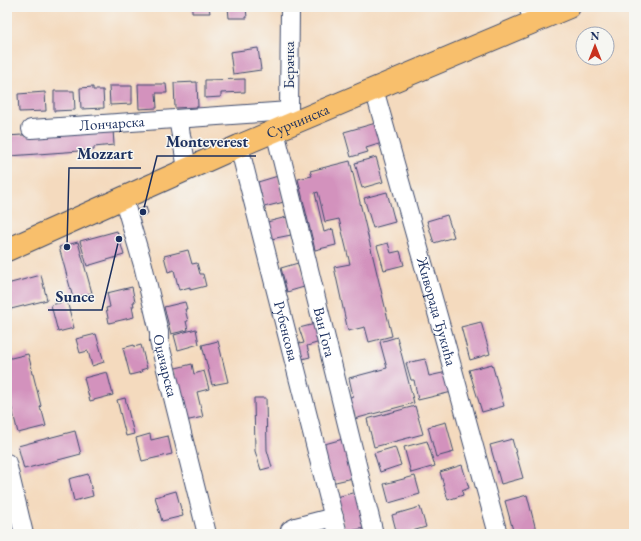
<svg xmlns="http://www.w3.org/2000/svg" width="641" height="541" font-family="'EB Garamond',serif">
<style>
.building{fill:#d392bd}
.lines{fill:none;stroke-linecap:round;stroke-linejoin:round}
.minor-casing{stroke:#3c496c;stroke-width:20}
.major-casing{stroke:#3c496c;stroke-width:24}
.minor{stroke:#fff;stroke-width:18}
.major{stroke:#f8bf6c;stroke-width:22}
.labels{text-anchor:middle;stroke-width:3;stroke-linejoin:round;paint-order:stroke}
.street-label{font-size:15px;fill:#1b2f5e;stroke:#f6f6f2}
.leader{fill:none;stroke:#1b2f5e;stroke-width:1.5}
.callout-dot{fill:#1b2f5e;stroke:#f6f6f2;stroke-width:1.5}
.callout-label{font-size:16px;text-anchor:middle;font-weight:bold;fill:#1b2f5e;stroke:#f6f6f2;stroke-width:3;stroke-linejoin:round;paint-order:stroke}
</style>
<rect width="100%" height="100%" fill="#f6f6f2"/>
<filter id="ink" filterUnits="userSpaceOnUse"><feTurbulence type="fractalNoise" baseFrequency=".025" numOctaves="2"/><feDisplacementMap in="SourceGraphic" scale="8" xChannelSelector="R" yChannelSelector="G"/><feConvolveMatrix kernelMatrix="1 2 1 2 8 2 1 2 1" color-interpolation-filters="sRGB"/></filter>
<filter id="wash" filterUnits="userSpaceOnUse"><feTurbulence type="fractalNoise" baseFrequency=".012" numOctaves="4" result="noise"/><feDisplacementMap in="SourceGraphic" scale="16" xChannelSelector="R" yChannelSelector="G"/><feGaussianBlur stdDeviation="0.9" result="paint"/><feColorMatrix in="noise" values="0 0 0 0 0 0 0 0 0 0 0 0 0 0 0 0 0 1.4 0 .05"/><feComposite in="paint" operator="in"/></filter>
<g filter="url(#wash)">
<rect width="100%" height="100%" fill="#f4dabe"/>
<g id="blocks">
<path class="building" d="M192,7H209L210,13H192Z
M228,7H246L247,18H229Z
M258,48L261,70L233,74L230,52Z
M245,79V92L221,93V97L205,98V80Z
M197,82L198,107L175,108L174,83Z
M138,84H166L167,93H156L157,108L139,109Z
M109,86H132V104L110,105Z
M93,87V90H103L104,108L81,109L80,88Z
M54,91H74L75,110L54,111Z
M45,92L46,111L19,112L18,94Z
M376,123L382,143L366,148L368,152L351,157L344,132Z
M113,129L114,145L94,147V150L9,156L11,183H7V136Z
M376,157L383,182L362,188L355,163Z
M350,161L392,336L369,342L365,327L348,331L334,267L350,264L339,219L325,222L318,192L315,193L324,232L333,229L336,245L315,250L298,179L312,176L310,171Z
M278,176L284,202L264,207L258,182Z
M387,192L395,222L373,228L364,198Z
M146,207L148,213L140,217L137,210Z
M447,215L454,237L434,243L427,221Z
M287,217L291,235L271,239L267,222Z
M117,231L124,255L87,266L80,241Z
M78,242L92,293L73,298L59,247Z
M388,243L391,253L400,251L404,265L384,270L377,246Z
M188,250L192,264L197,263L200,274H203L206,286L190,290V287L179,290L174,270L168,272L164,256Z
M298,263L304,287L287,292L281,268Z
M41,275L47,300L7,310V284Z
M132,287L135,302H133L134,306H132L134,317L109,323L106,308L110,307L107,293Z
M67,301L74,328L58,332L51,305Z
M185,302L187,309H185L188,321H186L188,330L171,334L164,307Z
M481,322L490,354L470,360L461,327Z
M315,324L320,342L307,346L310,357L298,360L294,345L304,343L299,328Z
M196,329L199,344L178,350L174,335Z
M96,334L104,362L92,366L88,351L80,353L76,339Z
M397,337L414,403L354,419L348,398L353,396L349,378L387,368L380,342Z
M218,341L228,382L212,385L202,345Z
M134,345V347L141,345L147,368L141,370L142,372L130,375L123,348Z
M28,354L32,369H31L32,374H33L41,406L40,407L41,411H42L46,426L18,433L7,389V359Z
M425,359L429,376L447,372L452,392L418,400L414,380H411L406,363Z
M192,364L194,374L204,371L209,389L197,392L203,417L185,421L172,369Z
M492,364L504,406L482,412L469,370Z
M107,372L113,395L90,401L84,378Z
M125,398L134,434L126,436L117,400Z
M254,398H266L267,450L272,467L261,470L255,451Z
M415,406L423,434L374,447L367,419Z
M446,422L454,452L436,457L428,427Z
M75,431L81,454L24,469L18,446Z
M150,434L151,440L168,436L172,454L142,461L136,438Z
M343,439L353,478L331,483L321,445Z
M512,439L523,478L501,484L490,445Z
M427,441L435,466L411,473L404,447Z
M395,447L401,465L380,472L374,453Z
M462,465L469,488L462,491L463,495L448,500L440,472Z
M88,474L93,496L74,501L69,479Z
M415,476L420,494L389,503L384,484Z
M176,491L183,516L162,521L155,497Z
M356,492L365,528L345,532L337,497Z
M527,495L537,534H514L505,501Z
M420,507L426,527L402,534H397L392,515Z"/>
</g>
</g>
<g filter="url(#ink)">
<use href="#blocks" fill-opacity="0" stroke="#3c496c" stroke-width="1"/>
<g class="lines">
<g class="minor-casing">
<g id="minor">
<path d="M290,7L289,111L292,122"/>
<path d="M528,7L534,22"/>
<path id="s1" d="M374,89L445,341L498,534"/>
<path d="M178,119L187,168"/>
<path id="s2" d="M31,129L289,111"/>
<path id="s3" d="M275,131L374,534"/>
<path id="s4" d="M239,146L338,534"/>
<path id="s5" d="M123,197L143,265L159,332V341L207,534"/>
<path d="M7,463L24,534"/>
<path d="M289,534L290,530L296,527L334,517"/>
</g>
</g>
<g class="major-casing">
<g id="major">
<path id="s6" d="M7,250L239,146L569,7"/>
</g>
</g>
<use href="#minor" class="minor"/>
<use href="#major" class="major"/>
</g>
</g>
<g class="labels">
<g class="street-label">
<text transform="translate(289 65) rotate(-90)" y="5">Берачка</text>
<text dy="5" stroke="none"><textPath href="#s6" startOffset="318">Сурчинска</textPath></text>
<text dy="5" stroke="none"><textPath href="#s2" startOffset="81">Лончарска</textPath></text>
<text dy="5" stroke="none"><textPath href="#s1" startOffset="231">Живорада Ђукића</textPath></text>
<text dy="5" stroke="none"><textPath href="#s4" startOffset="191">Рубенсова</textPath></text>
<text dy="5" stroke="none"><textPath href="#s3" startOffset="207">Ван Гога</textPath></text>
<text dy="5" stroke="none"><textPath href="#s5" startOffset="174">Оџачарска</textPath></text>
</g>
</g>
<path class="leader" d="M143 212L157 156H256M67 247L69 168H141M119 239L102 310H48"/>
<g class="callout-dot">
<circle cx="143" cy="212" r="4"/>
<circle cx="67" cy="247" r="4"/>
<circle cx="119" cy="239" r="4"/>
</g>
<g class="callout-label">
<text x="207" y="147">Monteverest</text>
<text x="105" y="159">Mozzart</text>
<text x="75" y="302">Sunce</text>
</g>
<rect width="641" height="541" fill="none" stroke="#f6f6f2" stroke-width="24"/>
<g transform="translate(595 46)"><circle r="19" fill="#f6f6f2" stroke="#9ea6b7"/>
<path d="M0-3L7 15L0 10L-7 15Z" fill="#c8321e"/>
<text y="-6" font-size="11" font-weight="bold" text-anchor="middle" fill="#1b2f5e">N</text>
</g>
</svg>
